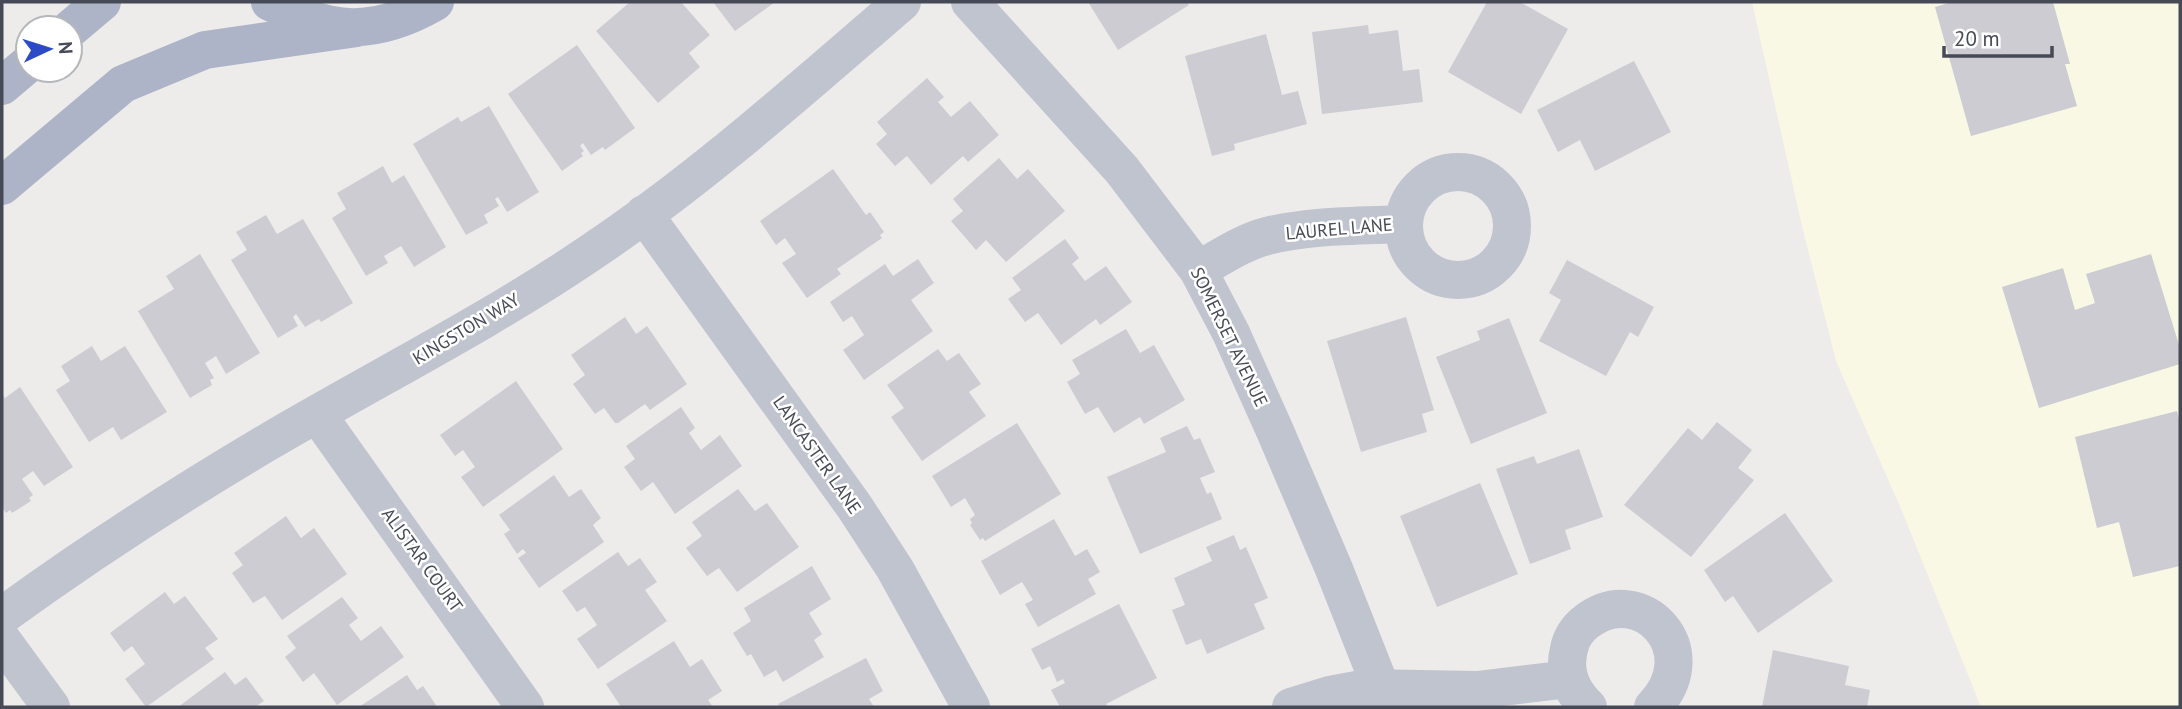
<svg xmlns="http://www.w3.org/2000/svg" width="2182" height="709" font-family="'PT Sans',sans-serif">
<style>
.commercial{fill:#f8f8e5}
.building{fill:#ccccd2}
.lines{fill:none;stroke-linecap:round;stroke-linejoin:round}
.minor{stroke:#c0c4cf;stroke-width:38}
.major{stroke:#aeb4c8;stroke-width:38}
.labels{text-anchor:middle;stroke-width:5;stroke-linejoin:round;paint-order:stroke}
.street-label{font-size:18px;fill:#464a56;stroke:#fff}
</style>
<rect width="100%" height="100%" fill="#eeeceb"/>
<path class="commercial" d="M1752,2H2180V707H1981L1902,511L1836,361L1802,226Z"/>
<path class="building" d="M630,2H681L710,35L689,53L700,67L658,103L596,31Z
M713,2H775L735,31Z
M1088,2H1187L1189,5L1118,50Z
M1487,2H1520L1568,29L1521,114L1448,72Z
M1952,2H2053L2070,64H2065L2077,106L1971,136L1935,7Z
M1368,25L1369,34L1398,30L1403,71L1419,69L1423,102L1322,114L1312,32Z
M1266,34L1282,95L1298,91L1307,124L1234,144L1235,150L1212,156L1185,56Z
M577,45L635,128L605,150L603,147L591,155L583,143L580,146L584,151L581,153L583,156L562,171L508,94Z
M1634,61L1671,132L1595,171L1580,140L1558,152L1537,110Z
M927,78L944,97L938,102L951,117L970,101L999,135L968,162L963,156L931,185L907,156L895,166L876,144L887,134L877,122Z
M489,106L539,192L507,212L498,197L495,199L499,206L484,215L488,223L466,235L413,144L458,117L461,122Z
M999,158L1017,179L1028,169L1065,211L1006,262L986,240L976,250L951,221L963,211L953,199Z
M383,166L392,183L404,175L446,247L414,267L401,246L384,256L388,263L366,276L332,218L346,209L337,193Z
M833,169L866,215L870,212L884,232L880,235L882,238L837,269L841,274L807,298L782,263L796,254L785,238L776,245L760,221Z
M266,215L277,234L303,219L353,303L321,322L319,319L305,327L296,314L293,317L298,326L278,338L231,260L247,250L236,232Z
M1065,239L1079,258L1072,264L1085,281L1106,266L1132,302L1100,325L1096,319L1061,345L1038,313L1025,322L1008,299L1021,290L1012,278Z
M200,254L260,353L226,374L216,356L205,363L214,378L210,380L212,385L190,398L138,311L174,289L166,276Z
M2151,254L2180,348V364L2039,408L2002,287L2063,268L2075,310L2095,303L2086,274Z
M918,259L934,283L911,300L933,331L864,380L843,350L864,335L852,316L843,322L830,302L885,264L893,276Z
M1567,260L1654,307L1638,337L1630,332L1606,376L1539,341L1561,300L1549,293Z
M625,317L636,334L647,326L687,384L650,410L645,404L618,423H615L604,408L595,414L573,384L585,375L571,355Z
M1406,317L1434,410L1422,414L1427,432L1361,452L1327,341Z
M1509,318L1547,413L1471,444L1436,357L1480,340L1477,331Z
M1126,329L1140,353L1154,345L1185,400L1144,424L1140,417L1114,433L1098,407L1085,414L1067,382L1080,374L1072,360Z
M92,346L101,361L125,346L167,412L121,440L113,427L89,442L56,390L70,381L61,366Z
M938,349L947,361L959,353L981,384L969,392L986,416L922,461L891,417L904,408L887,385Z
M516,381L563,449L483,507L461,477L475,467L463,450L455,456L440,435Z
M20,387L73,467L44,486L33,471L22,479L33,495L29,498L31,501L12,513L10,510L6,513L2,507V394L5,398Z
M681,407L695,428L689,433L701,450L720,435L742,466L675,514L653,482L641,491L624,467L635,459L626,446Z
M2177,411L2180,423V566L2133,577L2119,522L2097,528L2075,437Z
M1717,422L1752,450L1738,468L1754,480L1691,557L1624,505L1688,428L1702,440Z
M1017,423L1061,494L985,541L983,538L980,540L970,525L972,523L970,519L975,515L965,498L951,507L932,476Z
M1187,426L1194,440L1200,438L1215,472L1200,478L1207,494L1211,492L1222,519L1140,554L1107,477L1166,452L1160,438Z
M1579,449L1603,517L1565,530L1571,549L1530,564L1496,469L1534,456L1537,464Z
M554,475L569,497L581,489L601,518L593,525L604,542L539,588L518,558L526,553L523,549L517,554L504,534L510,530L499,515Z
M1480,483L1518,574L1437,607L1400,516Z
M738,489L755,511L767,503L799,547L737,592L719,568L707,576L686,548L702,536L692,522Z
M1785,513L1833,581L1758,633L1733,596L1725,602L1704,570Z
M286,516L301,538L314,528L347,574L282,620L265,596L253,603L232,573L243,565L234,553Z
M1054,519L1075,556L1087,549L1100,572L1088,579L1096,594L1038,627L1025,604L1033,600L1022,582L1000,595L981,561Z
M1234,535L1240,550L1246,547L1268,598L1254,604L1265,629L1207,654L1201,639L1186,645L1172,610L1185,605L1174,578L1212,561L1206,547Z
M618,552L628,566L640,558L657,582L645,590L667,621L598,669L577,639L597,625L585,607L577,612L562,591Z
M812,566L831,599L809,613L822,634L814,640L824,657L783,682L776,670L764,677L751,654L747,656L733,633L751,621L744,608Z
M165,592L174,604L185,596L218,639L205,648L214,659L146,707L125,679L145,664L132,646L124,652L110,633Z
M342,597L358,618L349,625L361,641L381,626L404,657L337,705L314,673L303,682L285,657L296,648L287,636Z
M1119,604L1157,678L1106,704L1108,707H1060L1051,690L1065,683L1063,679L1057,682L1050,666L1042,670L1031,649Z
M674,641L690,667L702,659L722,691L708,700L713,707H621L606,684Z
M1773,650L1849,666L1845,685L1870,690L1867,707H1762Z
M866,658L883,691L869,699L874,707H780L778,704Z
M225,672L235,685L246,677L264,701L255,707H178Z
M407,675L417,690L423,686L436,705L432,707H359Z"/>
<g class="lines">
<path class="minor" d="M970,2L1122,170L1198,270L1231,333L1275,431L1334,569L1381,688
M1404 226a54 54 0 1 1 108 0a54 54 0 1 1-108 0Z
M644,214L854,506L895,569L971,707
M1198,270C1220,258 1243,242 1267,236C1311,225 1359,226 1404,224
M317,414L525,707
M2,616C87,554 177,496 268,442C375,379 487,323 590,253C701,179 801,89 902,2
M2,640L51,707
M1291,707L1330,695L1367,688L1477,690L1569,679
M1588,707C1571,691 1563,672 1569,649C1571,639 1577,629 1586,622C1641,579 1708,651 1653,707"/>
<path class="major" d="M270,2C331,34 374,37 435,2
M70,29L102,2
M2,86L28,64
M2,186L123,84L205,50L357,28"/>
</g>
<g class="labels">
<g class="street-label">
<text transform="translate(1339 229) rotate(-5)" y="6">LAUREL LANE</text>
<text transform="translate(466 329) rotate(-31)" y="6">KINGSTON WAY</text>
<text transform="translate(1229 337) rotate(64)" y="6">SOMERSET AVENUE</text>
<text transform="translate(817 455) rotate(55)" y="6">LANCASTER LANE</text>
<text transform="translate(422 560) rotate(54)" y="6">ALISTAR COURT</text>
</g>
</g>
<rect width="2182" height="709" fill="none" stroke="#464a56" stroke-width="7"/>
<g transform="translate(49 49) rotate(86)"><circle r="33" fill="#ffffff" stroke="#b5b7bb" stroke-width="2"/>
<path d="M0-5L12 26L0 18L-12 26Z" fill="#2d4ac6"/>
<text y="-10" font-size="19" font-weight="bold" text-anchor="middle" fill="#464a56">N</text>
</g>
<path d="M1944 46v10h108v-10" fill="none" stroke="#464a56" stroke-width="3.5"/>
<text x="1954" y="46" font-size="21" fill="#464a56" stroke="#ffffff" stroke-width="5" paint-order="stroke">20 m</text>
</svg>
